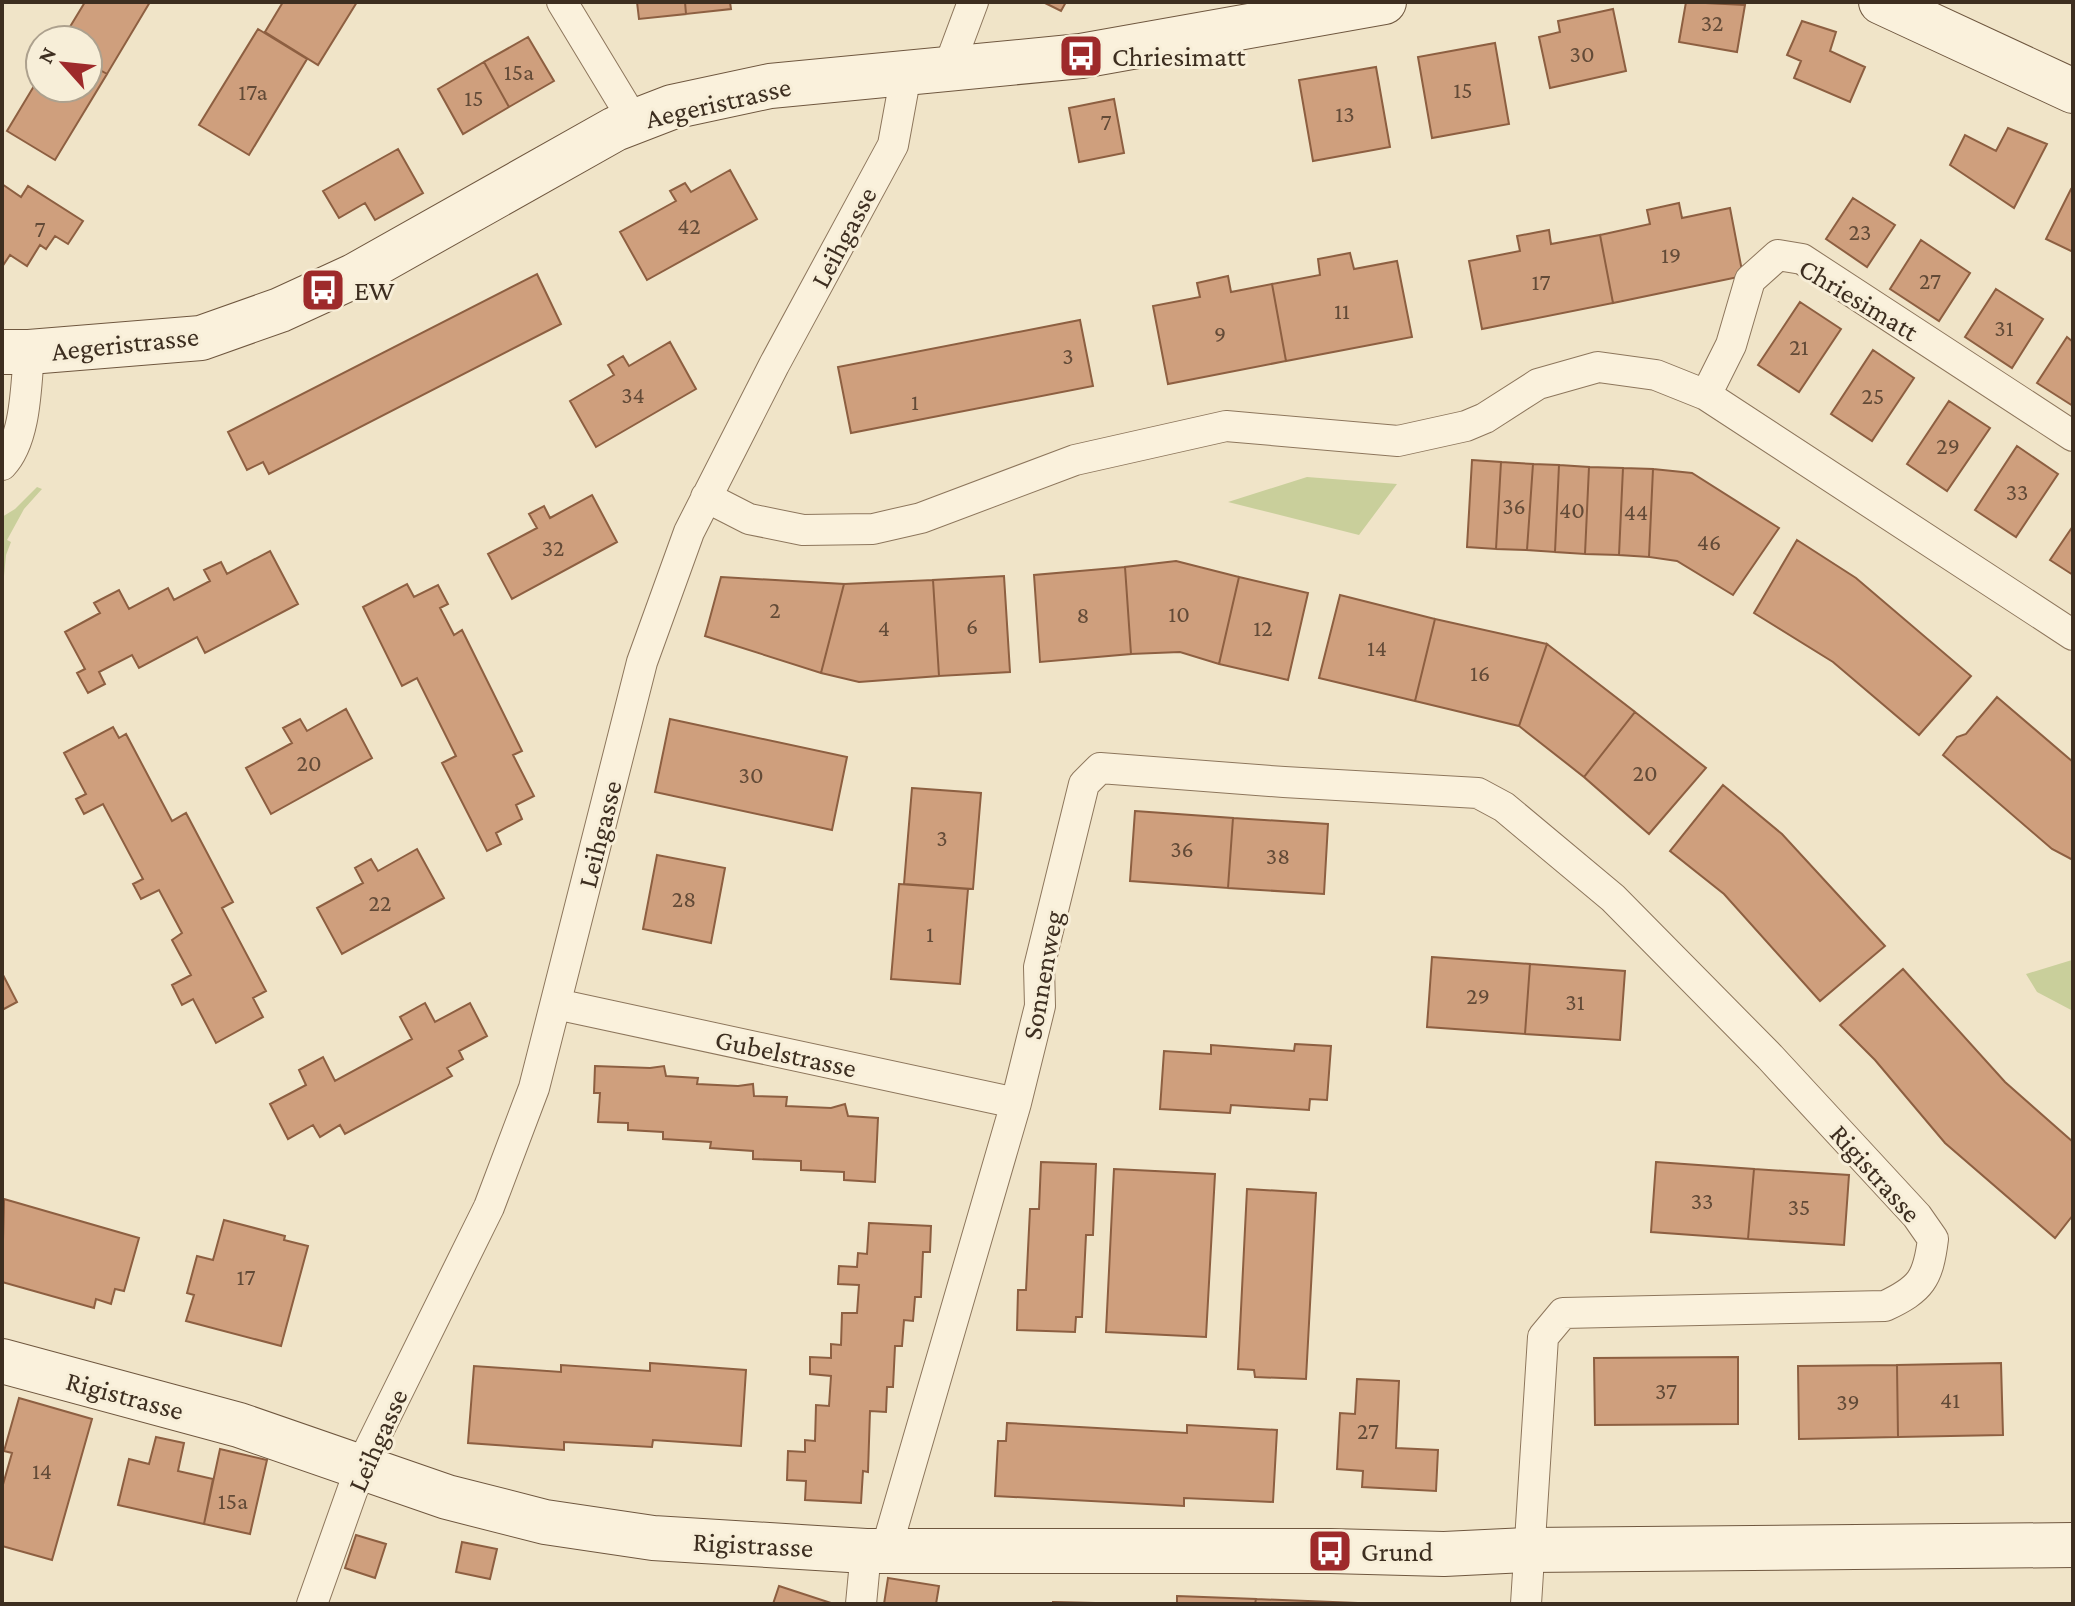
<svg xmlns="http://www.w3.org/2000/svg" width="2075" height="1606" font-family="'Crimson Pro',serif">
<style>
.green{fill:#c9cf9b}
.building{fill:#cf9f7d;stroke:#8d5f41;stroke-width:2}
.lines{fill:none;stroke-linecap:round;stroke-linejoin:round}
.street-casing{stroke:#8d765c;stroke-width:32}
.secondary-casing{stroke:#6f573f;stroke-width:46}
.street{stroke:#faf1dc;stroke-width:30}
.secondary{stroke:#faf1dc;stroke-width:44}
.labels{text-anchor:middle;stroke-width:6;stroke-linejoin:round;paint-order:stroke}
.number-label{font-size:24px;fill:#624a37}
.poi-label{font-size:28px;fill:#3d2e20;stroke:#f7eed8;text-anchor:start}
.street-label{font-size:28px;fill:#3d2e20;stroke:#f7eed8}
</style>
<rect width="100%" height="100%" fill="#f0e4c8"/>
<path class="green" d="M1307,477L1397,484L1359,535L1228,502Z
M37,487L42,489L24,509L7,540L11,542L6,555L2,597V517L15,509Z
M2072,960L2073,961V1011L2037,992L2026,974Z"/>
<path class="building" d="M85,2H150L107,74L88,63V40H62Z
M283,2H357L318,65L265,32Z
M637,2H685L686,14L639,19Z
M685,2H730L731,9L686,14Z
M1043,2H1066L1061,11Z
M1686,2L1745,5L1737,52L1679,42Z
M1613,9L1626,71L1550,88L1539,37L1560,32L1558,21Z
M1802,21L1836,32L1830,51L1865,67L1850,102L1794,78L1801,61L1787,55Z
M258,29L307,59L249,155L199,125Z
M528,37L554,81L509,107L484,62Z
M1495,43L1509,124L1432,138L1418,57Z
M484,62L509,107L463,134L438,89Z
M88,63L107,74L55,160L7,131L40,76V88H88Z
M1376,67L1390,147L1313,161L1299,80Z
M1114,99L1124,153L1079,162L1069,108Z
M2008,128L2047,144L2014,208L1950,165L1965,135L1996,151Z
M398,149L423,193L375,220L365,203L339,218L323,191Z
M730,170L757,219L647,280L620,232L676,201L670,191L685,183L691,192Z
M2,184L21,197L28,186L83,221L68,244L55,236L46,249L40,245L27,266L10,255L2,267Z
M2071,189L2073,190V252L2046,239Z
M1853,198L1895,225L1867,267L1826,239Z
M1679,203L1682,218L1730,208L1743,276L1613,303L1600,235L1650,224L1647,210Z
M1549,230L1551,244L1600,235L1613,303L1482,329L1469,261L1520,251L1517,236Z
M1921,240L1970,273L1939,321L1890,289Z
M1350,253L1354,269L1397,261L1412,337L1286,361L1272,284L1320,275L1318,259Z
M537,274L561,324L269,474L263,462L247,470L228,432Z
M1228,276L1231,292L1272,284L1286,361L1168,384L1153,306L1200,297L1197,283Z
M1996,289L2043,319L2012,368L1965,337Z
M1800,302L1841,329L1799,392L1758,365Z
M1080,320L1093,386L851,433L838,367Z
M2067,337L2073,342V406L2037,383Z
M670,342L696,389L596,447L570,401L614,375L608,365L623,356L629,366Z
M1873,350L1914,378L1872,441L1831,414Z
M1949,401L1990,428L1947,491L1907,464Z
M2017,446L2058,474L2016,537L1975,510Z
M1472,460L1501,462L1496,549L1467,547Z
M1501,462L1533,464L1527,550L1496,549Z
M1533,464L1559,465L1555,552L1527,550Z
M1559,465L1589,467L1585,554L1555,552Z
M1589,467L1623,468L1619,555L1585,554Z
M1623,468L1653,469L1649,557L1619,555Z
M1653,469L1692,473L1779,528L1733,595L1677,561L1649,557Z
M592,495L617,542L512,599L488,554L537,528L529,514L544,506L550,518Z
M2073,526V575L2050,560Z
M1797,540L1856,578L1971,676L1919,735L1833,662L1754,613Z
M270,551L298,604L205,653L197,637L139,668L132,655L99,672L105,684L88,693L77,673L85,669L65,632L100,613L94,603L119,590L129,609L168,588L174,600L210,581L204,570L221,562L227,574Z
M1176,561L1239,577L1219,664L1180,652L1131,654L1125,567Z
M1125,567L1131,654L1040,662L1034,575Z
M1004,576L1010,672L939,676L933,580Z
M721,577L844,584L821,673L705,636Z
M1239,577L1308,593L1288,680L1219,664Z
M933,580L939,676L859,682L821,673L844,584Z
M407,584L414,597L438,585L448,604L440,608L454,635L462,630L522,751L513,755L534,796L516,805L522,819L496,833L501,844L487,851L442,763L456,756L417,678L402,686L363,607Z
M1340,595L1435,619L1415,701L1319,678Z
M1435,619L1547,644L1519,726L1415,701Z
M1547,644L1635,712L1584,777L1519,726Z
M1997,697L2073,762V860L2052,849L1943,755L1957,737L1966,734Z
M346,709L372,758L271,814L246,768L292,743L283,728L300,719L307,731Z
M1635,712L1706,768L1649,834L1584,777Z
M670,719L847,757L832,830L655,792Z
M113,727L119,738L126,734L172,821L186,813L233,902L222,908L266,991L253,998L263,1017L216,1043L193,999L182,1005L172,985L191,975L172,940L182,933L159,890L141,899L133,884L143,879L103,804L84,814L76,799L86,794L64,753Z
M1723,785L1782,834L1885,946L1820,1001L1724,894L1670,851Z
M912,788L981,793L973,889L904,884Z
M1135,811L1233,818L1228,888L1130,881Z
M1233,818L1328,824L1324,894L1228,888Z
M417,849L444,898L342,954L317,908L363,883L355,868L371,859L378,871Z
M657,855L725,868L711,943L643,929Z
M899,884L968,889L960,984L891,979Z
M1432,957L1530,964L1525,1034L1427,1027Z
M1530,964L1625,971L1620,1040L1525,1034Z
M1903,969L2005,1082L2073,1142V1215L2055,1238L1945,1143L1875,1060L1840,1025Z
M2,973L17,1002L2,1010Z
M425,1003L435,1022L470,1003L487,1036L459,1051L463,1059L447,1068L452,1076L345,1134L340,1125L320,1137L313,1125L288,1139L270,1104L306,1085L299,1070L323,1057L335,1081L412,1039L400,1017Z
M1295,1044L1331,1046L1327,1100L1310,1099L1309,1110L1231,1105L1230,1113L1160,1109L1164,1051L1211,1054V1045L1294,1051Z
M595,1066L650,1068L664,1066L666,1076L698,1078L697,1084L738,1086L753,1084L754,1096L787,1097L786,1106L831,1108L845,1104L848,1116L878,1118L875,1182L844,1180V1172L801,1170V1161L753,1159V1151L710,1148L711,1142L663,1139V1132L628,1130V1123L598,1122L600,1093H594Z
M1041,1162L1096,1164L1093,1235H1086L1082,1317H1076L1075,1332L1017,1330L1018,1290H1026L1030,1209H1039Z
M1656,1162L1754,1169L1748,1239L1651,1232Z
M1114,1169L1215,1174L1206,1337L1106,1332Z
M1754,1169L1849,1175L1844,1245L1748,1239Z
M1247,1189L1316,1193L1306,1379L1255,1377L1254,1370L1238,1369Z
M4,1199L139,1238L124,1291L115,1289L111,1304L96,1299L94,1308L2,1282Z
M224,1220L285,1236L284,1240L308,1246L281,1346L186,1321L194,1295L187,1293L197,1256L213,1260Z
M869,1223L931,1226L930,1252H923L921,1297H915L913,1321L904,1320L902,1346H895L893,1387H887L886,1412L870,1411L868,1472L863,1471L861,1503L805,1500L806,1481L787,1480L788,1451L805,1452V1440L815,1441L816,1405L829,1406L831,1376L810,1374V1357L831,1358V1344L841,1345L842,1313H857L859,1285L838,1284L839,1266L857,1267L858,1253L867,1254Z
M1738,1357V1424L1595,1425L1594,1358Z
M650,1363L746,1370L741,1446L653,1440L652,1447L564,1442V1450L468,1443L474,1366L561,1372V1365L650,1371Z
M2001,1363L2003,1435L1898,1437L1897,1365Z
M1897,1365L1898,1437L1799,1439L1798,1366Z
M1357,1379L1399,1381L1396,1448L1438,1450L1436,1491L1362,1487L1363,1471L1337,1469L1340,1413L1355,1414Z
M19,1398L92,1419L52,1560L2,1546V1488L12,1453L4,1451Z
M1007,1423L1187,1433V1425L1277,1430L1273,1502L1184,1498V1506L995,1496L998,1441H1006Z
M156,1437L184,1443L178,1471L213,1479L204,1524L118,1505L129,1459L149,1464Z
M220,1449L267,1460L250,1534L204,1524Z
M356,1535L386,1544L375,1578L345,1568Z
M462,1542L497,1549L490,1579L456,1572Z
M888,1578L939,1586L936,1604H884Z
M779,1586L831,1603V1604H773Z
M1177,1596L1256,1599L1255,1604H1177Z
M1256,1599L1357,1603V1604H1255Z
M1053,1602L1138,1604H1053Z"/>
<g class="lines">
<g class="street-casing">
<path id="street" d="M562,2L634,121
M948,69L973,2
M1706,395L1731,345L1750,280L1778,255L1802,259L2073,436
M2,465C26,440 26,386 29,352
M706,497L749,519L803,530L873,529L921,518L1075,460L1226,426L1398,441L1466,426L1485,418L1538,384L1598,367L1656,375L1706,395L2073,635
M556,1004L1016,1103
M886,1550L1016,1103L1040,1006L1039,967L1084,784L1100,768L1284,782L1478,793L1504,807L1613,898L1770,1057L1917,1216L1933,1239C1928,1279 1921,1289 1885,1306L1563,1313L1543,1337L1526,1604
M312,1604L361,1466L489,1207L534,1088L642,662L689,532L774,365L893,145L906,74
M861,1604L866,1551"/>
</g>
<g class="secondary-casing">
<path id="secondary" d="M1881,2L2073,91
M2,352H29L201,338L280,310L354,276L615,129L672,107L770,86L1081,56L1384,2
M2,1361L239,1425L447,1497L545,1522L653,1538L866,1551H1330L1444,1554L1528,1550L2073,1545"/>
</g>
<use href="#street" class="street"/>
<use href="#secondary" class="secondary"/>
</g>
<defs>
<g id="bus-square" transform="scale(2.3)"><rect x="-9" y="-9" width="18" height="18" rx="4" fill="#9e2a2b" stroke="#f7eed8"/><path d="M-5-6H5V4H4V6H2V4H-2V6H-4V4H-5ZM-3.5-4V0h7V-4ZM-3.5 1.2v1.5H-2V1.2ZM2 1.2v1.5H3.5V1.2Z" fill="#fff"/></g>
</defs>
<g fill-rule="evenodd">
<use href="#bus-square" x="1081" y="56"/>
<use href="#bus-square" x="323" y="290"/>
<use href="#bus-square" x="1330" y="1551"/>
</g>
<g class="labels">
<g class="number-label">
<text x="1712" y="31">32</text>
<text x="1582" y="62">30</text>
<text x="519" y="80">15a</text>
<text x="1463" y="98">15</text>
<text x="253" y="100">17a</text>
<text x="474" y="106">15</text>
<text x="1345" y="122">13</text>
<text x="1106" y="130">7</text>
<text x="689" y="234">42</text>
<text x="40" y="237">7</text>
<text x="1860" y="240">23</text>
<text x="1671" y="263">19</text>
<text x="1930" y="289">27</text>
<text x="1541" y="290">17</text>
<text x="1342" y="319">11</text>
<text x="2004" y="336">31</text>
<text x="1220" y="342">9</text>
<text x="1799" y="355">21</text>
<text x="1068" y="364">3</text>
<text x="633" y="403">34</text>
<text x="1873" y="404">25</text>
<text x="915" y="410">1</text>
<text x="1948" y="454">29</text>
<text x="2017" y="500">33</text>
<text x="1514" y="514">36</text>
<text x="1572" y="518">40</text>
<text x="1636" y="520">44</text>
<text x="1709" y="550">46</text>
<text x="553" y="556">32</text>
<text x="775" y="618">2</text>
<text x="1179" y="622">10</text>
<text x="1083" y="623">8</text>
<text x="972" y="634">6</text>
<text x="884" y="636">4</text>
<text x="1263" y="636">12</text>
<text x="1377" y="656">14</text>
<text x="1480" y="681">16</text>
<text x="309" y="771">20</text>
<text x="1645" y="781">20</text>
<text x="751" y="783">30</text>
<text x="942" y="846">3</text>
<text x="1182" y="857">36</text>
<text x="1278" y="864">38</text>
<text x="684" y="907">28</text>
<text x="380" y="911">22</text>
<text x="930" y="942">1</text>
<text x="1478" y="1004">29</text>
<text x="1575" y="1010">31</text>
<text x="1702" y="1209">33</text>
<text x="1799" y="1215">35</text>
<text x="246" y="1285">17</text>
<text x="1666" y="1399">37</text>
<text x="1950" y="1408">41</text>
<text x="1848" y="1410">39</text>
<text x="1368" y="1439">27</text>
<text x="42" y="1479">14</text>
<text x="233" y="1509">15a</text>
</g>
<g class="poi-label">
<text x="1112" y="66">Chriesimatt</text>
<text x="354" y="300">EW</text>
<text x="1361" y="1561">Grund</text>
</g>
<g class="street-label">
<text transform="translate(718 102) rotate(-13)" y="10">Aegeristrasse</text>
<text transform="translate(843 237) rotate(-62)" y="10">Leihgasse</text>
<text transform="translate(1859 299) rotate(31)" y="10">Chriesimatt</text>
<text transform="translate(125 343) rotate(-6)" y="10">Aegeristrasse</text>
<text transform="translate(599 834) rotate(-76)" y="10">Leihgasse</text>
<text transform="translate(1042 975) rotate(-80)" y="10">Sonnenweg</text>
<text transform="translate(786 1053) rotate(12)" y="10">Gubelstrasse</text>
<text transform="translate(1876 1173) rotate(48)" y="10">Rigistrasse</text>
<text transform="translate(125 1395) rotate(15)" y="10">Rigistrasse</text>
<text transform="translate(377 1440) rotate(-66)" y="10">Leihgasse</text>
<text transform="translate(753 1544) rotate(3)" y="10">Rigistrasse</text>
</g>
</g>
<rect width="2075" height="1606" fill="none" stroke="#3d2e20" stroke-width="8"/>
<g transform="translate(64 64) rotate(297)"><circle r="38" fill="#f7eed8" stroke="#ada18e" stroke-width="2"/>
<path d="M0-6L14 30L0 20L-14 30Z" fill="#9e2a2b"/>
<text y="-12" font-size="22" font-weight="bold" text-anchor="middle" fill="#3d2e20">N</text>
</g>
</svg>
